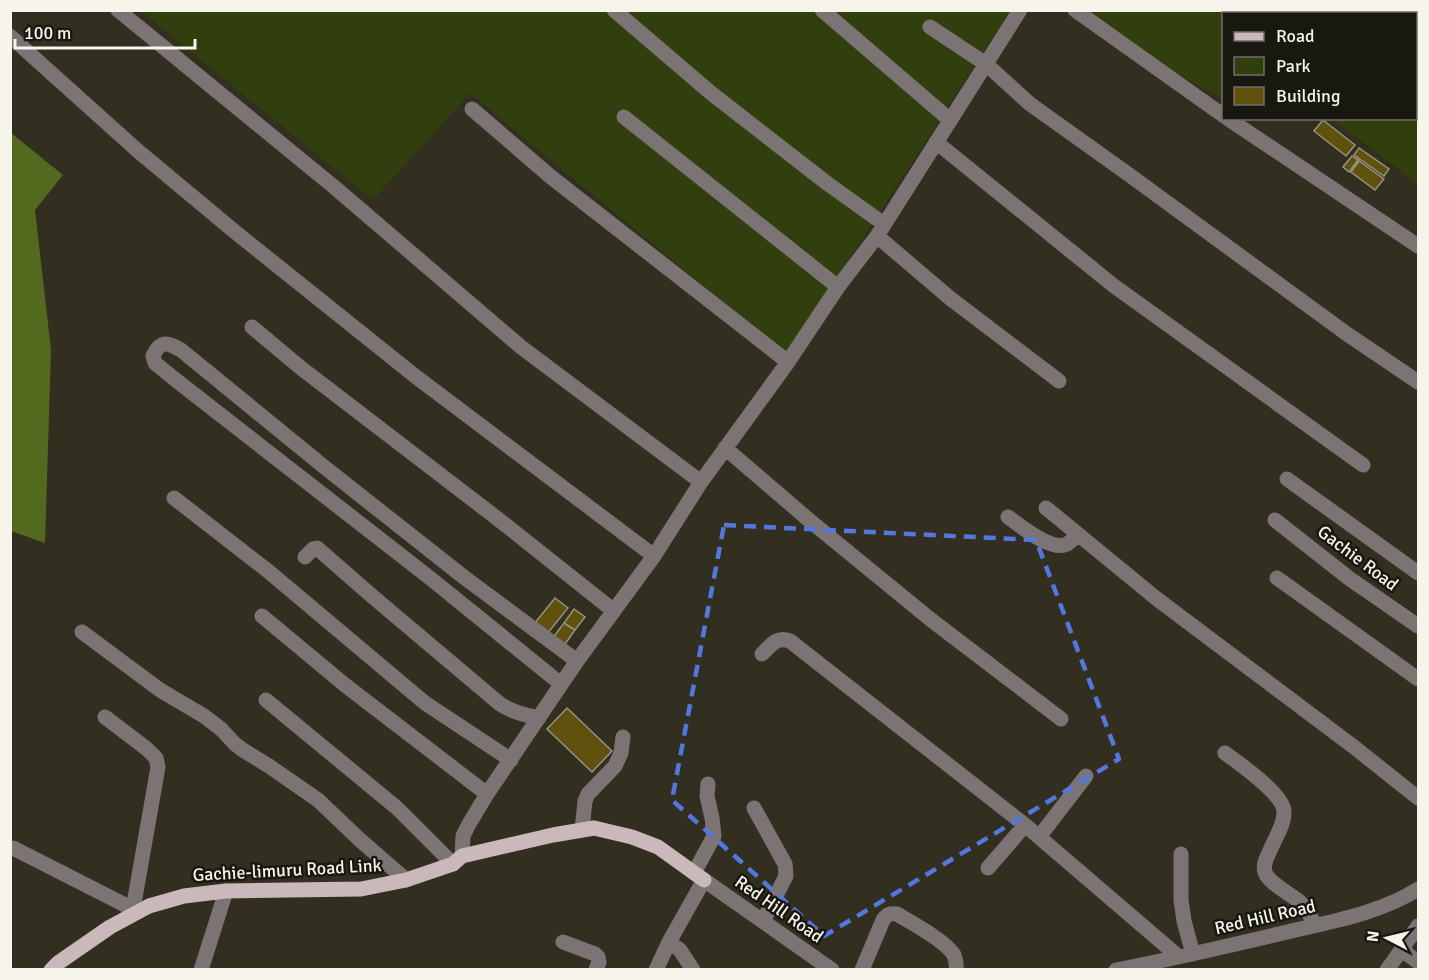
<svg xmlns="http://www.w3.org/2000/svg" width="1429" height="980" font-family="Signika,sans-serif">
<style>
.green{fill:#313f0e}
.forest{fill:#53691d}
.building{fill:#60510f;stroke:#979382;stroke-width:1.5}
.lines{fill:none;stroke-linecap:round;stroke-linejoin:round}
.minor{stroke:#7c7374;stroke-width:15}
.major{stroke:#cab8ba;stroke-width:15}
.marked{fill:none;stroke:#5378dd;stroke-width:4.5;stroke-dasharray:12 8;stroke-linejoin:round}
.labels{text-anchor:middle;stroke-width:5;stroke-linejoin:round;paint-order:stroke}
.street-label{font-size:18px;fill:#f6f4eb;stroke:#181710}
</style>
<rect width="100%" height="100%" fill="#322f20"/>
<path class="green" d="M1349,10L1354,13L1224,14L1223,99L1069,11Z
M141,11H1010L787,355L470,93L373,200Z
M1416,58L1418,60V184L1332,119L1416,118Z"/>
<path class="forest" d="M11,133L63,175L35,210L51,350L45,543L11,531Z"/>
<path class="building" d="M1323,120L1355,145L1346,156L1314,131Z
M1359,148L1389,169L1384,176L1354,155Z
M1352,156L1358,160L1349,172L1343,167Z
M1359,161L1384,179L1375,190L1351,172Z
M555,598L568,608L547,634L534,624Z
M574,609L585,617L575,630L564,623Z
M564,623L575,630L563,647L552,639Z
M567,708L612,751L592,772L547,729Z"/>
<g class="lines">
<path class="minor" d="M118,10L333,186L521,347L701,482
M614,10L711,93L828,184L884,224
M822,10L950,120
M1075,10L1224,116
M930,27L986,64L1030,104L1128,174L1347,334L1418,382
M10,36L138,151L234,231L415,376L654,556
M472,109L551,177L788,362
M624,117L838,287
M1227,118L1418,246
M936,142L1114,286L1363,465
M877,236L951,299L1059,381
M252,327L301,368L498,519L614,611
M725,448L809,520L930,619L1061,719
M1287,479L1418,573
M174,498L268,571L425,703L511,760
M1046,508L1157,599L1354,747L1418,798
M1008,517C1021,526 1051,552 1067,544C1071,542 1074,538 1077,534
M1275,520L1350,579L1418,626
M305,557L313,549L317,548L372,596L500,704C512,712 525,715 539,718
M1277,578L1418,679
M262,616L345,685L487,794
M82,632L160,690L204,716L221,729L235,744L243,750L269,766L318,800L359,839L406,880
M762,654C771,645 777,636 790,641L1025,825
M561,684L430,578L172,377L155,363L153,356C161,339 168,343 181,350L323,466L465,578L577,661
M266,700L397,808L453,864
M105,717L147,749L156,758L158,767L132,915
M1225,753C1240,764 1282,793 1284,811C1285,822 1277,835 1272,846C1269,854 1262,863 1265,872C1268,883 1291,894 1300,902C1307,909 1311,917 1315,925
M754,808L785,864L786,876L763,921
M582,830L585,801L588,794L615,766L621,753L623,737
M1039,837L1086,776
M13,848L133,909
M1181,854V900L1184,921L1193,954
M462,856L463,836L469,824L487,794L577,661L654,556L701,482L788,362L838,287L877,236L1020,10
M988,868L1025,825L1179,957
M694,873L714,836L712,818L707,796L708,784
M563,942L595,954L598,957L599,962L596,970
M669,942L680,950L693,970
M1402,950L1418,962
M201,970L226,891
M656,970L669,942L704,880L832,970
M862,970L883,920C887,914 890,913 897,914C912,923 946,941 954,955C956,960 957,964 956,970
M1116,970C1172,959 1228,946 1283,933C1328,922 1379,914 1418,889
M1387,970L1418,926"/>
<path class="major" d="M51,970L58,963L110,927L149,906L184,896L226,891L361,889L406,880L453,864L462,856L553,835L594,828L632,837L658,847L704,880"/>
</g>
<path class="marked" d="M724,525L1036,540L1119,759L824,936L672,800Z"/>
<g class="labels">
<g class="street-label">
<text transform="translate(1358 558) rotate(37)" y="6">Gachie Road</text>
<text transform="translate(287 870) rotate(-3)" y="6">Gachie-limuru Road Link</text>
<text transform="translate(779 909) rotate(35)" y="6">Red Hill Road</text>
<text transform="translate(1265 917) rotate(-13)" y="6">Red Hill Road</text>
</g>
</g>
<rect width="1429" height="980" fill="none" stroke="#f6f4eb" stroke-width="24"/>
<rect x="1222" y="12" width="195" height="108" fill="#181710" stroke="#716f68" stroke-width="1.5"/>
<rect x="1234" y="32" width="30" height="9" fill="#cab8ba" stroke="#716f68" stroke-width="1.5"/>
<text x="1276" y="42" font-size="18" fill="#f6f4eb">Road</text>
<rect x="1234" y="57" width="30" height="18" fill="#313f0e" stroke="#716f68" stroke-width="1.5"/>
<text x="1276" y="72" font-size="18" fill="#f6f4eb">Park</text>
<rect x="1234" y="87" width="30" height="18" fill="#60510f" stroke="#716f68" stroke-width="1.5"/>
<text x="1276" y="102" font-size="18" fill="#f6f4eb">Building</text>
<g transform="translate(1387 938) rotate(277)" stroke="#181710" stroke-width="4.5" paint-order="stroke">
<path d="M0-4.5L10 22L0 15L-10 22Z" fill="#f6f4eb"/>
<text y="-9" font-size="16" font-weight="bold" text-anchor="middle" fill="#f6f4eb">N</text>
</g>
<path d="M15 39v9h180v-9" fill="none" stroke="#f6f4eb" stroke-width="3"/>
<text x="24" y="39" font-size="18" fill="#f6f4eb" stroke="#181710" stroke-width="4.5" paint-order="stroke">100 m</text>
</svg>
